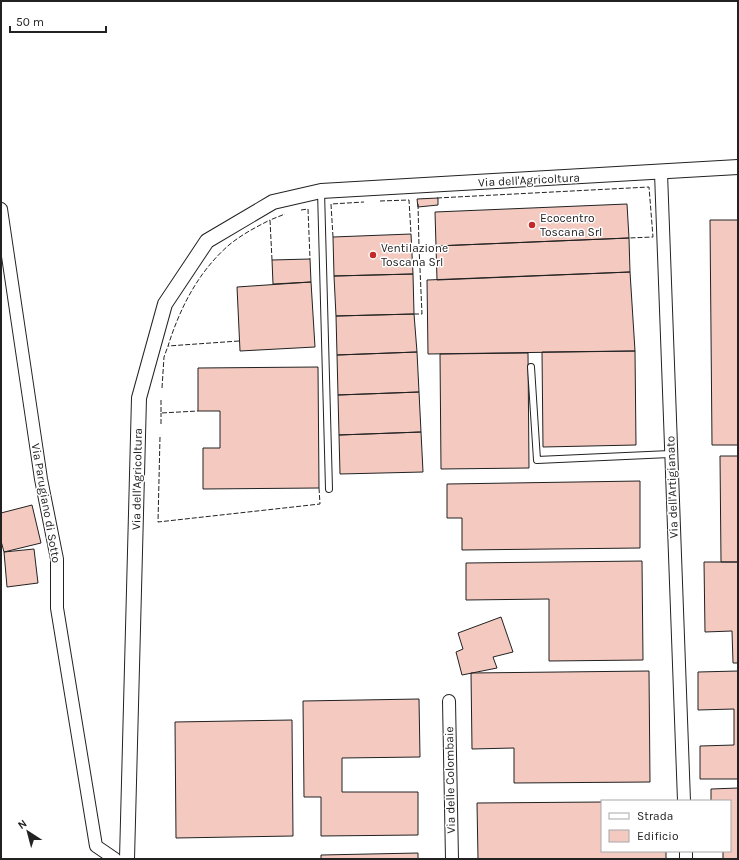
<svg xmlns="http://www.w3.org/2000/svg" width="739" height="860" font-family="Karla,sans-serif">
<style>
.building{fill:#f3c9c0;stroke:#222}
.lines{fill:none;stroke-linecap:round;stroke-linejoin:round}
.service-casing{stroke:#222;stroke-width:8}
.minor-casing{stroke:#222;stroke-width:14}
.tertiary-casing{stroke:#222;stroke-width:16}
.service{stroke:#fff;stroke-width:6}
.minor{stroke:#fff;stroke-width:12}
.tertiary{stroke:#fff;stroke-width:14}
.fence{stroke:#222;stroke-width:1;stroke-dasharray:5 2;stroke-linecap:butt}
.poi-dot{fill:#c62828;stroke:#fff;stroke-width:1.5}
.labels{text-anchor:middle;stroke-width:3;stroke-linejoin:round;paint-order:stroke}
.street-label{font-size:12px;fill:#222;stroke:#fff}
.poi-label{font-size:12px;fill:#222;stroke:#fff;text-anchor:start}
</style>
<rect width="100%" height="100%" fill="#fff"/>
<path class="building" d="M438,198V205L418,207L417,199Z
M627,204L629,238L436,246L435,212Z
M710,220H738V445H712Z
M411,234L413,274L334,276L333,237Z
M629,238L630,272L437,280L436,246Z
M310,259L311,282L273,284L272,260Z
M630,272L635,351L428,354L427,280Z
M413,274L414,314L336,316L334,276Z
M311,282L315,347L240,351L237,287Z
M414,314L417,352L337,355L336,316Z
M635,351L636,445L543,447L542,352Z
M417,352L419,392L338,395L337,355Z
M528,353L529,468L441,469L440,354Z
M318,367L319,488L203,489V448H220V411H198V368Z
M419,392L421,432L339,435L338,395Z
M421,432L423,472L340,474L339,435Z
M720,456H738V562H721Z
M640,481V548L462,550V518H447V484Z
M32,505L41,543L4,552L1,541V513Z
M34,549L38,583L7,587L4,552Z
M642,561L643,660L549,661V599L466,600V563Z
M704,562H738V663H733L732,631L705,632Z
M501,617L513,652L493,657L497,668L462,675L456,652L463,649L458,633Z
M649,671L650,782L514,783V748L472,749L471,673Z
M738,671V779H700V746L734,745V709L698,710V672Z
M419,699L420,757L342,758V792H418V835L321,836V797H304L303,701Z
M292,720L293,836L176,838L175,722Z
M738,788V859H723V851H730V801H711V789Z
M602,802V851H666V859H478L477,803Z
M418,853V859H321V855Z"/>
<g class="lines">
<g class="service-casing">
<path id="service" d="M321,191L329,489
M531,367L537,460L670,454"/>
</g>
<g class="minor-casing">
<path id="minor" d="M661,173L684,801
M1,209L41,479L57,559V608L96,846L115,859
M449,701L452,859
M686,851V859"/>
</g>
<g class="tertiary-casing">
<path id="tertiary" d="M127,859L139,398L165,304L207,241L273,202L321,191L738,167"/>
</g>
<use href="#service" class="service"/>
<use href="#minor" class="minor"/>
<use href="#tertiary" class="tertiary"/>
<path class="fence" d="M437,198L649,187L653,237L629,238
M380,201L409,200L411,234
M418,204L419,247L436,246
M301,210L308,209L310,259
M333,237L331,204L364,202
M272,260L270,220L285,214
M414,314H422L419,247
M239,341L168,346C180,308 198,272 229,245C241,235 256,227 270,220
M162,388L164,357L168,346
M161,400V413L198,411
M161,424V413
M160,437L158,522L320,504L319,488"/>
</g>
<g class="poi-dot">
<circle cx="532" cy="225" r="4"/>
<circle cx="373" cy="255" r="4"/>
</g>
<g class="labels">
<g class="street-label">
<text transform="translate(529 180) rotate(-3)" y="4">Via dell'Agricoltura</text>
<text transform="translate(137 479) rotate(-89)" y="4">Via dell'Agricoltura</text>
<text transform="translate(672 487) rotate(-92)" y="4">Via dell'Artigianato</text>
<text transform="translate(46 503) rotate(80)" y="4">Via Parugiano di Sotto</text>
<text transform="translate(450 780) rotate(-91)" y="4">Via delle Colombaie</text>
</g>
<g class="poi-label">
<text x="540" y="222">Ecocentro<tspan x="540" dy="14">Toscana Srl</tspan></text>
<text x="381" y="252">Ventilazione<tspan x="381" dy="14">Toscana Srl</tspan></text>
</g>
</g>
<rect width="739" height="860" fill="none" stroke="#222222" stroke-width="4"/>
<rect x="601" y="800" width="130" height="52" fill="#ffffff" stroke="#a7a7a7"/>
<rect x="609" y="813" width="20" height="6" fill="#ffffff" stroke="#a7a7a7"/>
<text x="637" y="820" font-size="12" fill="#222222">Strada</text>
<rect x="609" y="830" width="20" height="12" fill="#f3c9c0" stroke="#a7a7a7"/>
<text x="637" y="840" font-size="12" fill="#222222">Edificio</text>
<g transform="translate(28 832) rotate(324)" stroke="#ffffff" stroke-width="3" paint-order="stroke">
<path d="M0-3L7 15L0 10L-7 15Z" fill="#222222"/>
<text y="-6" font-size="11" font-weight="bold" text-anchor="middle" fill="#222222">N</text>
</g>
<path d="M10 26v6h96v-6" fill="none" stroke="#222222" stroke-width="2"/>
<text x="16" y="26" font-size="12" fill="#222222" stroke="#ffffff" stroke-width="3" paint-order="stroke">50 m</text>
</svg>
